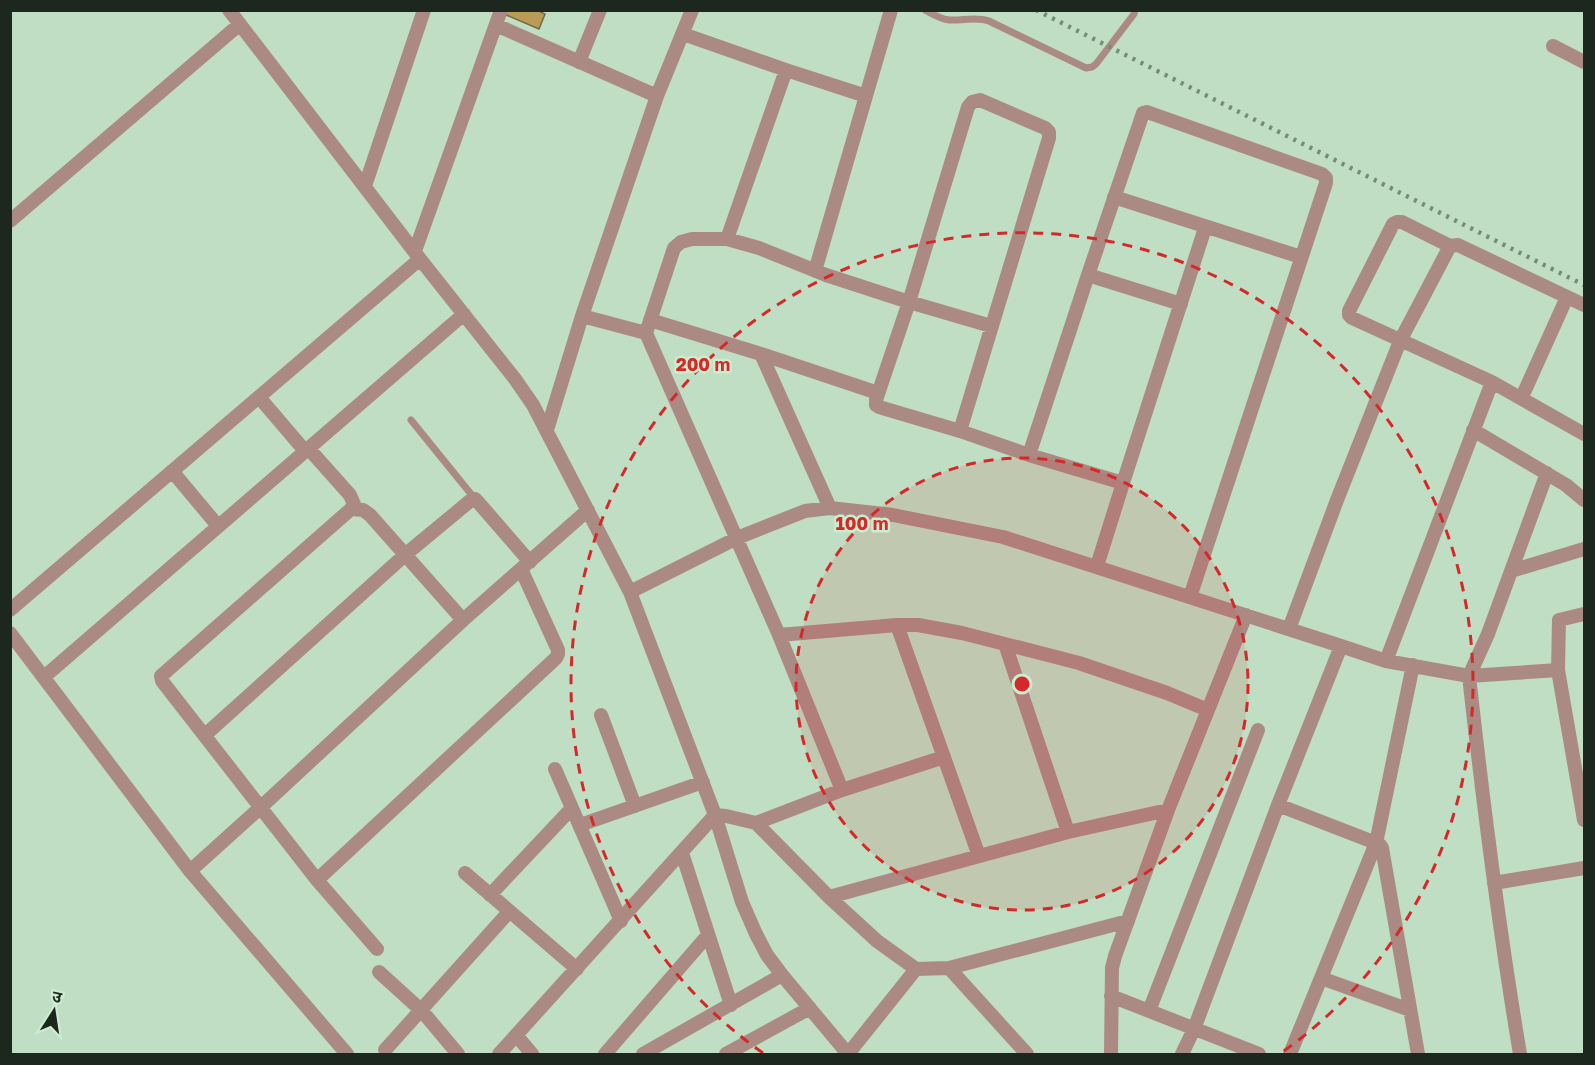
<svg xmlns="http://www.w3.org/2000/svg" width="1595" height="1065" font-family="'Golos Text','Noto Sans Devanagari',sans-serif">
<style>
.building{fill:#b99d56;stroke:#756848;stroke-width:1.5}
.lines{fill:none;stroke-linecap:round;stroke-linejoin:round}
.lane{stroke:#ac8a84;stroke-width:7}
.street{stroke:#ac8a84;stroke-width:14}
.rail{stroke:#758b78;stroke-width:4.5;stroke-dasharray:3 6;stroke-linecap:butt}
.ring{fill:none;stroke:#d62828;stroke-width:3;stroke-dasharray:10 8}
.centre{fill:#d62828;stroke:#ccecd0;stroke-width:3}
.ring-label{font-size:18px;text-anchor:middle;font-weight:bold;fill:#d62828;stroke:#ccecd0;stroke-width:5;stroke-linejoin:round;paint-order:stroke}
</style>
<rect width="100%" height="100%" fill="#bfdec3"/>
<path class="building" d="M506,10H537L545,14L539,29L504,14Z"/>
<g class="lines">
<path class="lane" d="M925,10C932,14 940,19 949,20C963,21 975,16 989,21L1086,68L1092,67L1096,64L1134,14L1135,10
M411,420L475,499"/>
<path class="street" d="M229,10L420,259L515,379L533,405L630,592L715,815L499,1054
M496,25L657,96
M683,34L786,70L866,96
M1553,46L1584,62
M579,62L600,10
M365,186L424,10
M1114,197L1301,257
M10,221L240,24
M727,239L786,70
M1450,246L1402,222H1397L1393,224L1349,311V315L1352,318L1492,382L1584,434
M415,251L501,10
M815,271L891,10
M1088,275L1181,304
M582,316L646,333
M650,320L761,354L878,393
M761,354L830,508
M259,397L305,451L309,449L350,495L356,509
M1522,397L1567,297
M547,430L582,316L657,96L692,10
M1473,430L1566,485L1584,500
M960,431L1049,138V132L1045,128L980,100L972,102L968,107L909,302L876,400V405L879,407L960,431L1029,455L1123,483
M1029,455L1088,275L1143,113L1147,112L1322,174L1326,178V183L1190,597
M172,471L218,526
M1547,473L1488,634L1469,676L1558,670L1559,620L1584,614
M1097,566L1123,483L1205,228
M1511,571L1584,549
M630,592L737,538L805,511L830,508L893,515L1003,537L1341,646
M10,610L420,259
M897,625L979,856
M1289,629L1337,500L1400,341L1450,246L1458,245L1584,305
M10,633L190,871L347,1054
M779,635L897,625H918L962,633L1079,663L1167,693L1208,710
M1005,644L1068,832
M1386,661L1492,382
M1558,670L1584,820
M44,677L464,314
M601,715L635,806
M205,735L406,554L470,501L475,499L478,502L530,562
M944,757L842,790L756,823L829,897L1068,832L1168,810
M555,769L621,921
M842,790L779,635L646,333L674,248L681,242L692,239H727L759,248L826,275L909,302L991,326
M1278,805L1376,843L1380,845L1382,848L1418,1054
M756,823L726,816L715,815L742,902L756,934L767,955L782,975L848,1054
M580,825L703,782
M682,853L731,1005
M190,871L261,807L463,620L588,510
M465,873L577,969
M317,880L556,658L558,654V650L521,569
M1494,883L1584,868
M490,895L572,808
M829,897L877,941L916,969L949,968L1128,921
M377,949L317,880L162,681L161,676L351,509L363,510L370,515L463,620
M949,968L1027,1054
M379,972L422,1011L458,1054
M1321,978L1410,1010
M1111,996L1259,1054
M1149,1011L1258,730
M516,1035L532,1054
M385,1050L509,912
M605,1054L708,935
M643,1054L782,975
M726,1054L810,1008
M848,1054L916,969
M1111,1054L1112,968L1115,956L1168,810L1246,615
M1182,1054L1194,1029L1278,805L1341,646L1386,661L1469,676C1483,803 1499,929 1520,1054
M1290,1054L1376,843L1413,665"/>
<path class="rail" d="M1036,10L1584,285"/>
</g>
<circle cx="1022" cy="684" r="226" fill="#d62828" fill-opacity=".12"/>
<g class="ring">
<circle cx="1022" cy="684" r="226"/>
<path d="M763 1053A451 451 0 1 1 1281 1053"/>
</g>
<circle cx="1022" cy="684" r="9" class="centre"/>
<g class="ring-label">
<text x="703" y="371">200 m</text>
<text x="862" y="530">100 m</text>
</g>
<rect width="1595" height="1065" fill="none" stroke="#1c271d" stroke-width="24"/>
<g transform="translate(54 1011) rotate(12)" stroke="#ccecd0" stroke-width="4.5" paint-order="stroke">
<path d="M0-4.5L10 22L0 15L-10 22Z" fill="#1c271d"/>
<text y="-9" font-size="16" font-weight="bold" text-anchor="middle" fill="#1c271d">उ</text>
</g>
</svg>
